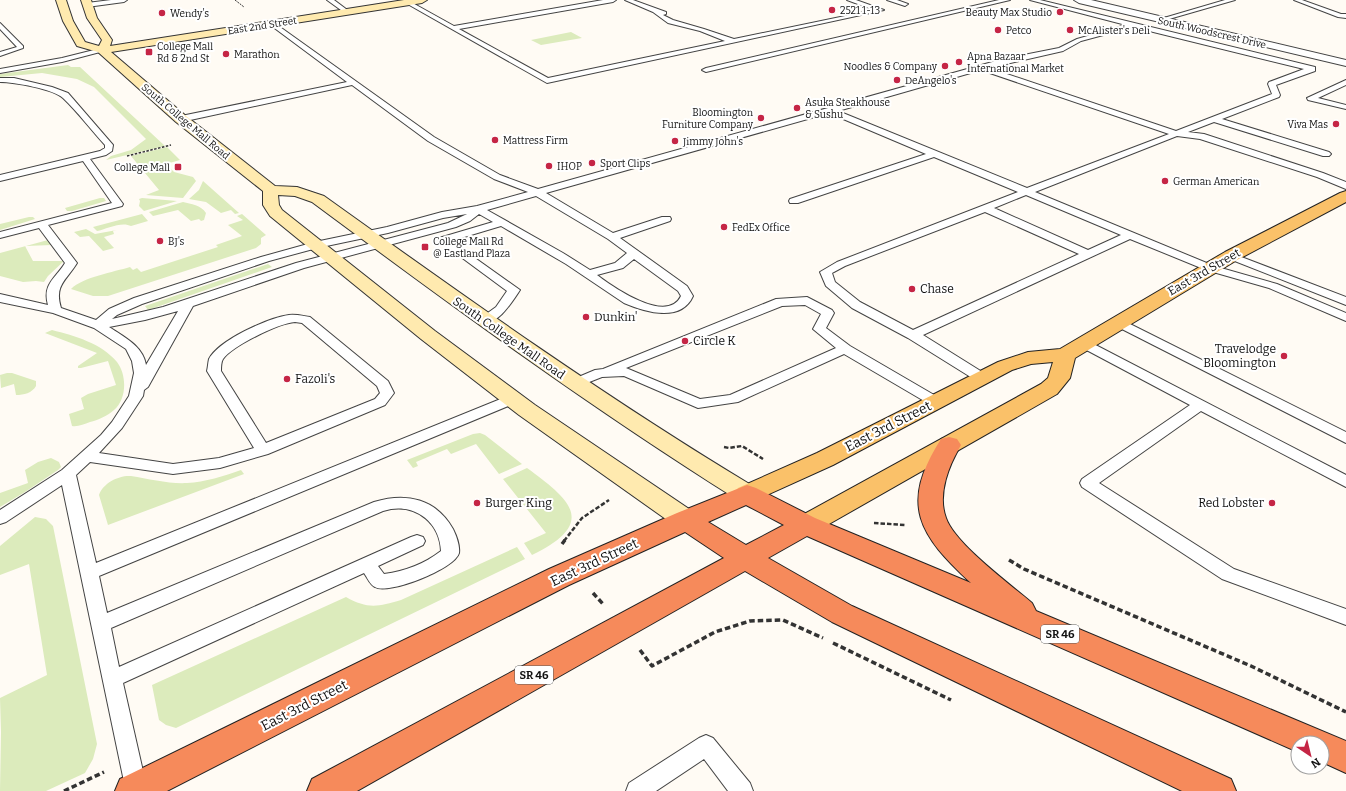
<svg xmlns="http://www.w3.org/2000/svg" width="1346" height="791" font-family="Bitter,serif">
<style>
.green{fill:#dcebbc}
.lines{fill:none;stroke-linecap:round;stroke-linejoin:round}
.lane-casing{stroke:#444;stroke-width:2}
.street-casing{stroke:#444;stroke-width:2}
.secondary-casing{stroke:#333;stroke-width:2}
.primary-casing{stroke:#222;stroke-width:2}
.highway-casing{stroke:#222;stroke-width:2}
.path-far3{stroke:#333;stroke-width:1;stroke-dasharray:2 1;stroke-linecap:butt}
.path-far2{stroke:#333;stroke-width:1.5;stroke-dasharray:2.5 1.5;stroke-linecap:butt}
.path-far1{stroke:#333;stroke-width:2.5;stroke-dasharray:4.5 2;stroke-linecap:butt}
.path{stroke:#333;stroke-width:3.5;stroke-dasharray:5.5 3;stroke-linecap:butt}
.lane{fill:#fff;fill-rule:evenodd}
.street{fill:#fff;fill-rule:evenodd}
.secondary{fill:#ffeaaf;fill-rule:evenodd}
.primary{fill:#fac169;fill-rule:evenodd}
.highway{fill:#f68a5b;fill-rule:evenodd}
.poi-dot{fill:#c52545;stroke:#fff;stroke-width:1.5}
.labels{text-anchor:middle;stroke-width:4;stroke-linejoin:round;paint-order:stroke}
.far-poi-label{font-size:10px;fill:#111;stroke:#fff;text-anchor:start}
.far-street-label{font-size:10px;fill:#111;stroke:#fff}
.shield{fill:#fff;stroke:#585858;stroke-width:1}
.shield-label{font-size:11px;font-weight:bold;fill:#111}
.street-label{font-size:12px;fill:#111;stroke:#fff}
.poi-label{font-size:12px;fill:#111;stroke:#fff;text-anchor:start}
.near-street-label{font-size:14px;fill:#111;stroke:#fff}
</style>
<rect width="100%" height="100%" fill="#fffbf4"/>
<path class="green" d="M571,32L582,38L541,45L531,40Z
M68,65L71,67H80L165,146L106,160L111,156L131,150L146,139L94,87L77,79L42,73L0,77V74Z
M167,147L180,160L166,164L174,172L193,177L196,181L183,198L146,195L159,190L131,156Z
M203,181L239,213L235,214L231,210L221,213L206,202L189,199L199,190Z
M100,198H104L106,201L72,211H67L65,208Z
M142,198L177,201L144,211L139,206L140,201L139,199Z
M183,202C191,204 201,205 206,213L204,220L201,221L199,219L191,221L178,210L153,216L149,212Z
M142,214L148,221L131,226C122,221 106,229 97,231L93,227Z
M242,214L266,235L261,238V244L256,248L108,296H93L71,289C83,277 114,272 130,267L133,270L137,268L141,272L218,247L216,245L242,236L228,225L243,220L237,216Z
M29,217H33L35,219L0,230V224Z
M86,229L95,234L117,230L113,231L114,234L104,237L114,248L103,251L89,236L80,237L74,232Z
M48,240L52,245L25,246L33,261H64L48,276L44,282L36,281L23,282L0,276V253Z
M268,264L272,267L148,310L145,306Z
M52,330C75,336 101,343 117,362C127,375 127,399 114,410C107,416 98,420 90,422C84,424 78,427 72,426L69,414L84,409L81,398L88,394L116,385L108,361L81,368H78V366L97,353L45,333Z
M7,373H12L36,381V386C32,393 24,395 16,395L14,384L1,388L0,375Z
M480,433L485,435L522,464L499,474L476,444L451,454L447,449L416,462L418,466L413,468L407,460L473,434Z
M51,458L59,462L61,467L58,470L25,492L0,507V493L28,483L25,470L38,462Z
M527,468C571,500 598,523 532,555L524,543L546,533L503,479Z
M241,470L244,474L108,525L99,495C103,483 119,475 131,476C149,479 169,484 187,483C205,482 224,476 241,470Z
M35,517L46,519L53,526L97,744L93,759L85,773L46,791H0L1,732L0,698L47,675L29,564L0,575V546Z
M517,547L525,559L176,728L166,725L159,720L152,685L346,597C367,609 378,607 401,600Z"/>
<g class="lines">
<g class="lane-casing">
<path id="lane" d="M111,0H127L124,2L87,7L84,5L87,3Z
M327,0H334L350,12L345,13Z
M603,0H616L613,2L459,29L548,78L725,41L700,31L668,23L653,12L625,0H633L666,12V14L663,15L673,20L704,29L734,39L874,10L847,0H856L884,10L547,83L404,2L409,1L454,26Z
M887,0H897L908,4L905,6Z
M999,0H1010L706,72L702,70L706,68Z
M1030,0H1040L1315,67V71L1276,85L1280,95L1279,97L1222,119L1329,152L1331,154L1329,156H1323L1214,122L1188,132L1204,134L1323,173L1346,182V189L1317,177L1200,139L1177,136L1035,192L1214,266L1277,284L1346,313V321L1269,288L1206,270L1130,239L923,335L987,375L989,378L987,381H977L908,338L852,308L826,286L820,272L837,262L1018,192L934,157L798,203H790L789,201L790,199L926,154L829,113L546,193L613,233L662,217H670L671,219L670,221L620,238L687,286L693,296C681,323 645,312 624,303L566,264L501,226L451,241L520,290C512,302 497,327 480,323L478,320L496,307L507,291L438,240L439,238L493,222L479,214L470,221L456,227L304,268L193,306L148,387L144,390L143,396L122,428L99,453L173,464L219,458L254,448L207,371C208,367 208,363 209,359C219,340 268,318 289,315C296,314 303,316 310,317L388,381L394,393L385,405L268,454L220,468L173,474L90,462L76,475L96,563L508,396L513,395L518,396L520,399L518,402L99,576L107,613L374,502C407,492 436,499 453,529C456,535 460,546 459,553C455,569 388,595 375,587C370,585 367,577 364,573L123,683L147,789L146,791H126L62,485L6,522L0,524V510L62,470L101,435L112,422L129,396L134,373L132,361L126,349L94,328L53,313L0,302V294L48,305C42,284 56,278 65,263L39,228L0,238V232L112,203L83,161L0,181V175L100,151L105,148V145C91,130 78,112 63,98C53,89 14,82 0,82V78H14L52,87L68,93L113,145L112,151L106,155L90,159L123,204L122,206L48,225L77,263C66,281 54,285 61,308L96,320L109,309L134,298L261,257L315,242L387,227L442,212L477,206L528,192L494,179L428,141L352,85L181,122L178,121L177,119L181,116L347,82L269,24V22H273L434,137L500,175L538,189L1003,59L1059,48L1077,39L1126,25ZM1133,27L1304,69L1269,82L1268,84L1272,94L1176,131L989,68L1063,51L1081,41ZM981,70L1169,134L1027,188L838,111ZM1026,195L1121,235L1088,250L994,208ZM536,196L608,239L627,253L615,263L590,270L563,253L487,210ZM985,212L1079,254L913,330L860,302L835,282L832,273L845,266ZM467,214L448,223L296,263L163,307L112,319L117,315L142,304L269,261L317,248L388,233L443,218ZM634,259L678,291L681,296C667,325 613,287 597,275L623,268ZM178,311L146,365C143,346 124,337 109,327L145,320ZM295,322L302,323L377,386L380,393L375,399L266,443L221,371C221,367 221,362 223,359C232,346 279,323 295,322ZM391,509C418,505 440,524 441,551C424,564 406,571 384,574L378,566L423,545L425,541L423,537L417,535L411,537L119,667L111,628L383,511Z
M1225,0H1235L1162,21L1157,20Z
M1294,0H1302L1341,14H1346V18L1338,17Z
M0,23L23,46V48L0,56V52L17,47L0,29Z
M102,48L105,50L104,51L62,62L0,73V69L62,58Z
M1346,80V85L1318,98L1346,105V109L1308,100L1307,98Z
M1231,253L1346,297V305L1227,258L1225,256Z
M807,297L832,310L834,313L826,328L850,346L941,399L943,402L941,405L936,406L931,405L844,354L738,402L698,408L624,376L602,377L574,388L569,387L567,384L569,381L595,370L603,369L776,299ZM805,305L821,314L813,329L836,348L730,395L700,399L626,368L782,306Z
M1118,318L1346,432V443L1114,325L1112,322L1114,319Z
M1084,339L1346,475V487L1201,411L1099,483L1234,569L1346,609V625L1222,579L1082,487L1080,483L1082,479L1190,405L1079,346L1078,343L1079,340Z
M706,735L713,738L750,783L753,791H728L704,759L656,791H626L629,783L699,738Z"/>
</g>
<g class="street-casing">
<path id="street" d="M1074,0H1091L1346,60V66L1079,3Z"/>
</g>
<g class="secondary-casing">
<path id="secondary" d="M56,0H66L73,21L85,42L99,46L102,40L87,18L81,0H91L97,18L112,40L110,46L404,0H427L422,3L111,52L186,116L275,186L297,187L324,196C465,297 606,398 756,488L760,494L756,500L747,503L738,500C591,408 452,306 312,202L295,196L278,195L279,205L282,210L435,331L535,405L695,513L699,520L695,527L686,529L677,527L519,415L421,339L270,216L263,205V191L176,122L98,52L77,46L63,21Z"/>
</g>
<g class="primary-casing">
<path id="primary" d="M1346,191V202L1237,260L1075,358L1070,378L1057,394L815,532L806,535L797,532L793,525L797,518L1041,384L1048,378L1053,362L1031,364L1012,370L833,465L756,500L747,503L738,500L734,494L738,488L817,453L998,362L1028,352L1060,349L1225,252L1340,193Z"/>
</g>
<g class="highway-casing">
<path id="highway" d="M949,437L957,439L961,445C949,465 937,494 946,518C955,544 1010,584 1032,603L1036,611L1346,741V773L1322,762V743H1298V752L807,536L768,558L852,606L1231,779L1236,791H1182L832,622L745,571L357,791H307L312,779L724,558L685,532L569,585L167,791H115L120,779L549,569L677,513L747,485L756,488L815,518L971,583C919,535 899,505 941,439ZM746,505L784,525L746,545L708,522Z"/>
</g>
<path class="path-far3" d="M235,0L244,7"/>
<path class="path-far2" d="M127,156L171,145"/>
<path class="path-far1" d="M724,447L729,448L742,446L763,459
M874,523L905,525
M564,541L582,518L609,500"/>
<path class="path" d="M562,544L565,540
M1009,560L1024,569L1251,666L1346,712
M593,593L603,604
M833,643L951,700
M640,650L652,666L715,632L750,621L783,620L823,638
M64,791L104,772"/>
<use href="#lane" class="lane"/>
<use href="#street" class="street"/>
<use href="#secondary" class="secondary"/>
<use href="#primary" class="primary"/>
<use href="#highway" class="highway"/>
</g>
<g class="poi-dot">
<circle cx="832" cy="10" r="4"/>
<circle cx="1060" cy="12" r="4"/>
<circle cx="162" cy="13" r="4"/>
<circle cx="998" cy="30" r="4"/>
<circle cx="1070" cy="30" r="4"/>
<rect x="145" y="48" width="8" height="8" rx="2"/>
<circle cx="226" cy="54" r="4"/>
<circle cx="959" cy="62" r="4"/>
<circle cx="945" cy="66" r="4"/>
<circle cx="897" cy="80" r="4"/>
<circle cx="797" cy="108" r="4"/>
<circle cx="761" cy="118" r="4"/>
<circle cx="1336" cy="124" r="4"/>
<circle cx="495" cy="140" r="4"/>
<circle cx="675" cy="141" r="4"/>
<circle cx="592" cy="163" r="4"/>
<circle cx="549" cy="166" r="4"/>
<rect x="174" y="163" width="8" height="8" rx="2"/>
<circle cx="1165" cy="181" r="4"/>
<circle cx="724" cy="227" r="4"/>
<circle cx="160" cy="241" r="4"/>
<rect x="421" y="243" width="8" height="8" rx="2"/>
<circle cx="912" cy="289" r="4"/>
<circle cx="586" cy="317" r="4"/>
<circle cx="685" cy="341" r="4"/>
<circle cx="1284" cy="356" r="4"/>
<circle cx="287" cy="379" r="4"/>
<circle cx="477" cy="503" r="4"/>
<circle cx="1272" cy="503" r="4"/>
</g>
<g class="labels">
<g class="far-poi-label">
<text x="840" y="14">2521 1-13</text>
<text x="1052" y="16" text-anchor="end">Beauty Max Studio</text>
<text x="170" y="17">Wendy's</text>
<text x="1006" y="34">Petco</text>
<text x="1078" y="34">McAlister's Deli</text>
<text x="157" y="50">College Mall<tspan x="157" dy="12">Rd &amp; 2nd St</tspan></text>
<text x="234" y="58">Marathon</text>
<text x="967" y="60">Apna Bazaar<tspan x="967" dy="12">International Market</tspan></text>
<text x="937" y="70" text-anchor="end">Noodles &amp; Company</text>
<text x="905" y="84">DeAngelo's</text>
<text x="805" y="106">Asuka Steakhouse<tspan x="805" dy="12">&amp; Sushu</tspan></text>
<text x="753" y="116" text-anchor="end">Bloomington<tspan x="753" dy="12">Furniture Company</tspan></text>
<text x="1328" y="128" text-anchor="end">Viva Mas</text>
<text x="503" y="144">Mattress Firm</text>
<text x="683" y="145">Jimmy John's</text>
<text x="600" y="167">Sport Clips</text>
<text x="557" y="170">IHOP</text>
<text x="170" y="171" text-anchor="end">College Mall</text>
<text x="1173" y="185">German American</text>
<text x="732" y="231">FedEx Office</text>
<text x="168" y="245">BJ's</text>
<text x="433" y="245">College Mall Rd<tspan x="433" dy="12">@ Eastland Plaza</tspan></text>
</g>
<g class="far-street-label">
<text transform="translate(262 25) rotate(-9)" y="4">East 2nd Street</text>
<text transform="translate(1212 32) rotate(13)" y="4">South Woodscrest Drive</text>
<text transform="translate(186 121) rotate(40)" y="4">South College Mall Road</text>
</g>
<g class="shield">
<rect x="1041" y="625" width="38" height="18" rx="3"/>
<rect x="515" y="666" width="38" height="18" rx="3"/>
</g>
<g class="shield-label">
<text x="1060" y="638">SR 46</text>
<text x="534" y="679">SR 46</text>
</g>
<g class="street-label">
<text transform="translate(1204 272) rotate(-30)" y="4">East 3rd Street</text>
<text transform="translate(509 338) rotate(35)" y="4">South College Mall Road</text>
</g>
<g class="poi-label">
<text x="920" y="293">Chase</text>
<text x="594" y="321">Dunkin'</text>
<text x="693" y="345">Circle K</text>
<text x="1276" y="353" text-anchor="end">Travelodge<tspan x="1276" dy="14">Bloomington</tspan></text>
<text x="295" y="383">Fazoli's</text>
<text x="485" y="507">Burger King</text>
<text x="1264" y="507" text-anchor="end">Red Lobster</text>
</g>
<g class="near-street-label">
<text transform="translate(888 426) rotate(-27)" y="5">East 3rd Street</text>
<text transform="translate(594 562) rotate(-25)" y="5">East 3rd Street</text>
<text transform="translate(304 705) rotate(-27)" y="5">East 3rd Street</text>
</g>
</g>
<g transform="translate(1310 755) rotate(145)"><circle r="19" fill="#ffffff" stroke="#a0a0a0"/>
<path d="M0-3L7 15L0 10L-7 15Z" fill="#c52545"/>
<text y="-6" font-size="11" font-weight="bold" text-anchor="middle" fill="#111111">N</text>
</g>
</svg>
